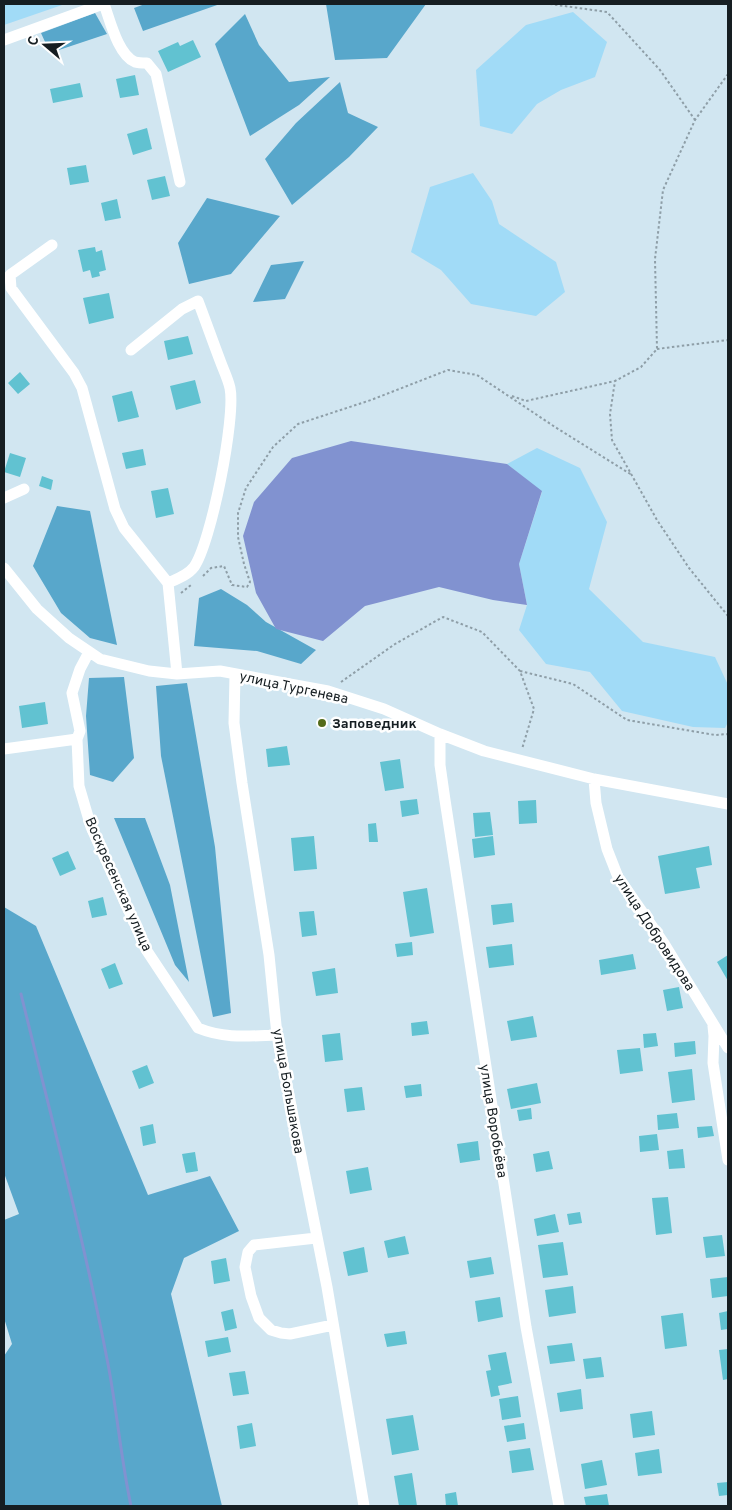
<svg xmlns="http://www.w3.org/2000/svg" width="732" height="1510" font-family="Overpass,sans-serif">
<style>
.green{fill:#a1dbf7}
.forest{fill:#58a7cb}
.water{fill:#8192d0}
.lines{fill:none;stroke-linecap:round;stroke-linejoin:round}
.stream{stroke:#8192d0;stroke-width:3}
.building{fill:#61c2d1}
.path{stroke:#8e9ea7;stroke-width:2;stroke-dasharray:2.5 2.5;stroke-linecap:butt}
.minor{stroke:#fff;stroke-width:11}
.poi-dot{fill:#536b1b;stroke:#fff;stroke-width:2}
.labels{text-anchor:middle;stroke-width:5;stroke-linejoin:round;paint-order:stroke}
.street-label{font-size:14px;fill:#161e22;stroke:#fff}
.poi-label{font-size:14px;font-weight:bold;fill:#161e22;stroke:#fff;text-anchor:start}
</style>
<rect width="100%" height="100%" fill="#d1e6f1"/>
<path class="green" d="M4,4H65L4,25Z
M573,12L607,42L595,77L561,90L537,104L512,134L480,126L476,70L526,25Z
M473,173L492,201L499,224L556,262L565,292L536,316L471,304L441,270L411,252L430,187Z
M537,448L580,468L607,522L589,589L643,642L715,657L728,685V722L725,728L693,727L622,711L590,672L546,664L519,630L527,605L519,564L542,492L507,464Z"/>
<path class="forest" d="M145,4H220L143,31L134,8Z
M326,4H426L387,58L335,60Z
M95,13L107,34L50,53L41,33Z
M245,14L259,45L289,82L330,77L299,105L250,136L215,44Z
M340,82L348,113L378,127L349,157L292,205L265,159L296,123Z
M207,198L280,216L231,274L189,284L178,243Z
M304,261L285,299L253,302L271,265Z
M57,506L90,511L117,645L90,638L61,613L33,566Z
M221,589L247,605L266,622L316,650L301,664L257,651L194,646L199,598Z
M124,677L134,758L113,782L90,775L86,716L89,678Z
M187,683L215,847L231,1013L213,1017L161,756L156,686Z
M114,818H145L170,885L189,982L175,965Z
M4,907L36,926L148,1195L210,1176L239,1231L184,1258L171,1294L222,1506H4V1356L12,1344L4,1318V1220L19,1214L4,1173Z"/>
<path class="water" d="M351,441L507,464L542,491L519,564L527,605L493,600L439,587L365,606L323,641L276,629L256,593L243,536L254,502L292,458Z"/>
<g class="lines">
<path class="stream" d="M21,994C51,1117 84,1239 108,1364C117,1411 121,1459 131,1506"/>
</g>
<path class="building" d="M193,40L201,57L168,72L158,51L178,42L180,46Z
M135,75L139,95L120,98L116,79Z
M80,83L83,97L53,103L50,89Z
M147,128L152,149L133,155L127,134Z
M86,165L89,182L70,185L67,168Z
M165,176L170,196L152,200L147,180Z
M117,199L121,218L105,221L101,203Z
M95,247L96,252L102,250L106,270L99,272L100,276L92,278L90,270L83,272L78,250Z
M109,293L114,318L89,324L83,298Z
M188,336L193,354L168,360L164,341Z
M20,372L30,384L18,394L8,383Z
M195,380L201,403L176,410L170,386Z
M132,391L139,417L118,422L112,396Z
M143,449L146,465L126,469L122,453Z
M10,453L26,458L20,477L4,472Z
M42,476L53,480L51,490L39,486Z
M168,488L174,514L156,518L151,491Z
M45,702L48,724L22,728L19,706Z
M287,746L290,765L268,767L266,749Z
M400,759L404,788L385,791L380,762Z
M417,799L419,814L402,817L400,801Z
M536,800L537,823L519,824L518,801Z
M490,812L493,835L475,837L473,813Z
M376,823L378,842H369L368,824Z
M314,836L317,869L294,871L291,838Z
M493,836L495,855L474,858L472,839Z
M709,846L712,865L696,868L700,888L665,894L658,856Z
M68,851L76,869L60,876L52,858Z
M427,888L434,933L410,937L403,892Z
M103,897L107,915L92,918L88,901Z
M512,903L514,922L493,925L491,905Z
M314,911L317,935L302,937L299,912Z
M412,942L413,955L397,957L395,944Z
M512,944L514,965L489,968L486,947Z
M633,954L636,969L601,975L599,960Z
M728,955V981L717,962Z
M115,963L123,984L109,989L101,969Z
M335,968L338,993L316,996L312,972Z
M679,987L683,1008L667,1011L663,990Z
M533,1016L537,1037L511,1041L507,1021Z
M427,1021L429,1034L412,1036L411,1023Z
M340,1033L343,1060L325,1062L322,1035Z
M656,1033L658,1046L644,1048L643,1034Z
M695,1041L696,1054L675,1057L674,1043Z
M640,1048L643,1071L620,1074L617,1050Z
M147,1065L154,1083L139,1089L132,1071Z
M692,1069L695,1100L672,1103L668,1072Z
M537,1083L541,1103L511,1109L507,1089Z
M421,1084L422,1096L406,1098L404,1086Z
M362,1087L365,1110L347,1112L344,1089Z
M531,1108L532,1119L519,1121L517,1110Z
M677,1113L679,1128L658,1130L657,1115Z
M153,1124L156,1143L143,1146L140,1127Z
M712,1126L714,1136L698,1138L697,1127Z
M657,1134L659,1150L640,1152L639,1136Z
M478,1141L480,1160L460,1163L457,1144Z
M683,1149L685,1168L669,1169L667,1151Z
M549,1151L553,1169L536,1172L533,1154Z
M195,1152L198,1171L186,1173L182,1154Z
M368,1167L372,1190L350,1194L346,1171Z
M668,1197L672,1233L656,1235L652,1198Z
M580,1212L582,1223L569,1225L567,1214Z
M555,1214L559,1232L537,1236L534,1219Z
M722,1235L725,1256L706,1258L703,1237Z
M405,1236L409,1254L388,1258L384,1241Z
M563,1242L568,1275L543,1278L538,1245Z
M364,1247L368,1272L348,1276L343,1252Z
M491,1257L494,1274L470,1278L467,1261Z
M226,1258L230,1281L214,1284L211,1261Z
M728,1277V1296L712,1298L710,1279Z
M573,1286L576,1313L549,1317L545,1290Z
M500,1297L503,1317L478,1322L475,1301Z
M233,1309L237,1328L225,1331L221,1312Z
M728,1311V1329L721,1330L719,1313Z
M683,1313L687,1346L665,1349L661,1316Z
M405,1331L407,1344L387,1347L384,1334Z
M228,1337L231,1352L208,1357L205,1341Z
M572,1343L575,1361L550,1364L547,1346Z
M728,1349V1379L723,1380L719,1350Z
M506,1352L512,1383L498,1386L500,1395L491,1397L486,1371L491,1370L488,1355Z
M601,1357L604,1377L586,1379L583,1359Z
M245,1371L249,1394L233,1396L229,1373Z
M581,1389L583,1409L560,1412L557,1393Z
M518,1396L521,1417L502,1420L499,1399Z
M652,1411L655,1435L633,1438L630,1414Z
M413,1415L419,1450L392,1455L386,1419Z
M252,1423L256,1446L240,1449L237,1426Z
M524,1423L526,1439L507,1442L504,1426Z
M530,1448L534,1470L512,1473L509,1451Z
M659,1449L662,1473L638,1476L635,1453Z
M602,1460L607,1485L585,1489L581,1464Z
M412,1473L417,1506H399L394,1476Z
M728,1482V1495L719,1496L717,1483Z
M456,1492L458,1506H446L445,1494Z
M607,1494L609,1506H586L584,1497Z"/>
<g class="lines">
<path class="path" d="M550,4L607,12L660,70L695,120
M728,74L695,120L663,190L655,259L657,349L641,367L615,381L610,414L612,440L657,520L689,568L728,616
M657,349L728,340
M512,396L526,401L615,381
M203,576L211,568L224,566L232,585L247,587L250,582L244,564L238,537V513L246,488L273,447L298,424L371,400L448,370L477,375L555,427L632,475
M181,593L191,585
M520,671L573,684L627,720L715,735L728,734
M341,682L395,644L443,617L482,632L520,671L534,709L522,749"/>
<path class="minor" d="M104,4C110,20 118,55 135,62C138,63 144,63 147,63L156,74L180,182
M4,40L103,4
M52,245L10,275L11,288L74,373L82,388L115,509L124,528L168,583L177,674
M131,350L182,309L198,301C206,322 213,342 221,363C224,371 228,379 230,388C236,417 211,543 194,567C188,575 177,579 168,583
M4,498L24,489
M4,568L37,609L69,638L100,659L149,671L177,674L220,671L328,691L384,709L440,734L484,751L594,779L728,804
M89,652L80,669L72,693L80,731L77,739L79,786L91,827L147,951L198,1028C225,1039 248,1036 277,1035
M235,674L234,723L242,783L269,955L277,1035L327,1287L364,1506
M440,734V765L445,800L526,1327L559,1506
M4,749L77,739
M594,779L596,803L607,849L618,877L665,945L728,1048
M713,1026L714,1036L713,1063L728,1160
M316,1238L254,1245L248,1252L245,1267L251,1296L259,1318L271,1330L281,1333L290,1334L333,1325"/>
</g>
<circle class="poi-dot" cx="322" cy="723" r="5"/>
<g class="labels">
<g class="street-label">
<text transform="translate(294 687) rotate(12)" y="5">улица Тургенева</text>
<text transform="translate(119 884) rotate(66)" y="5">Воскресенская улица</text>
<text transform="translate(655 932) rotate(57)" y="5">улица Добровидова</text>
<text transform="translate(289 1091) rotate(80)" y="5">улица Большакова</text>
<text transform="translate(494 1121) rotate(81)" y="5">улица Воробьёва</text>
</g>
<g class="poi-label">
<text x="332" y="728">Заповедник</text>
</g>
</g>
<rect width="732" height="1510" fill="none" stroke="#161e22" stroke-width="10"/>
<g transform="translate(45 45) rotate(289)" stroke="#ffffff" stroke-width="4" paint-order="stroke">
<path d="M0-4L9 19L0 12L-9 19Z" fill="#161e22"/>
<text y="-8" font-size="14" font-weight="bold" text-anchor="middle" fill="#161e22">С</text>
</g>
</svg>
